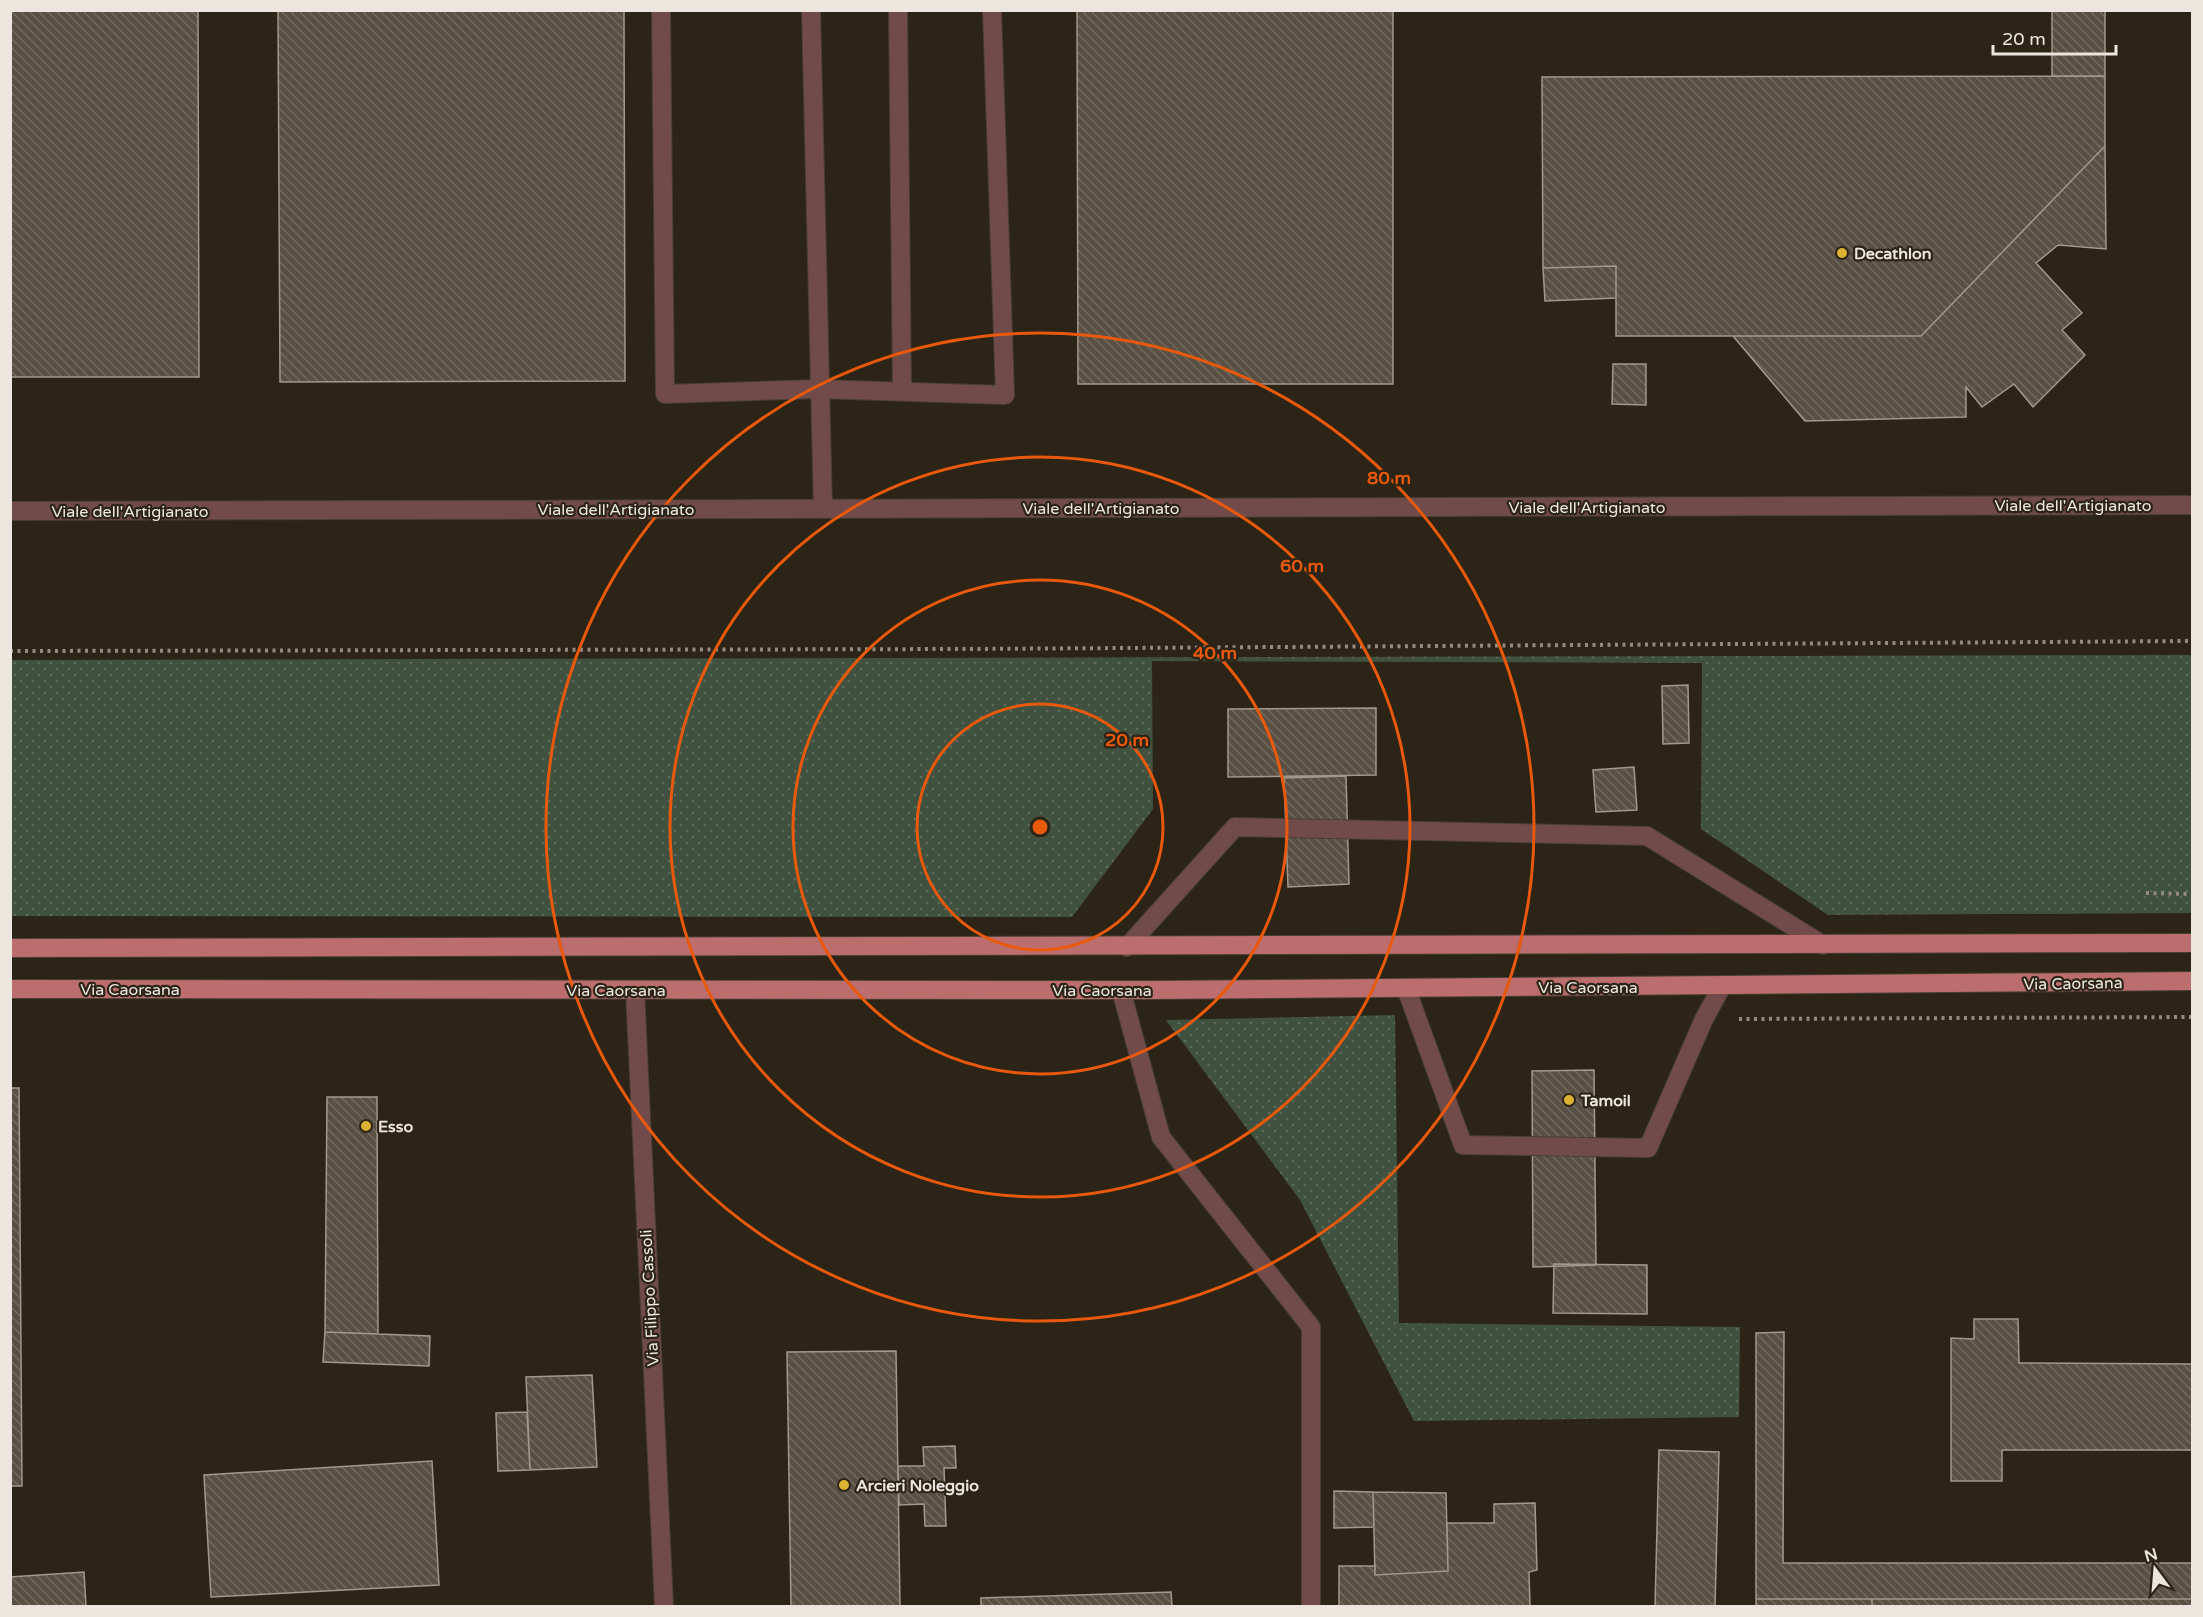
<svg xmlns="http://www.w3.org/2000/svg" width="2203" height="1617" font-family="'Varela Round',sans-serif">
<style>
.grass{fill:url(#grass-dots)}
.building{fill:url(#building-back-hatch);stroke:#a3988a;stroke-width:1.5}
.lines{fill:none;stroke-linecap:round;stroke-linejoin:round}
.minor-casing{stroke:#483f34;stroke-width:20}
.major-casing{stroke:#483f34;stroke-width:20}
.path{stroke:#938b81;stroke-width:4;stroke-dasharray:3 4.5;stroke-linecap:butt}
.minor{stroke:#714b4a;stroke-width:18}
.major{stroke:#bb6e6d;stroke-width:18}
.ring{fill:none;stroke:#e8590c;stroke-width:3}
.poi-dot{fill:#dcb233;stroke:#2d2418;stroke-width:2}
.labels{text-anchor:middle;stroke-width:4.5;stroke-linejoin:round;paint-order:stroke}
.poi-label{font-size:16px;font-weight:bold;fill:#ece6de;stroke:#2d2418;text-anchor:start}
.street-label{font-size:16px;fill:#ece6de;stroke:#2d2418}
.centre{fill:#e8590c;stroke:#2d2418;stroke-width:3}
.ring-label{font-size:18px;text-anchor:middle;font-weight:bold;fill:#e8590c;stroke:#2d2418;stroke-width:4.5;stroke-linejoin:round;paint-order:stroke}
</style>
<defs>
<pattern id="grass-dots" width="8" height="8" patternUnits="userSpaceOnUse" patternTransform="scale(1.5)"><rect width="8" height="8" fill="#405140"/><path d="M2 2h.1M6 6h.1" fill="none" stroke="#5c6a5b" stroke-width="1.8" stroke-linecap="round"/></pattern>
<pattern id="building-back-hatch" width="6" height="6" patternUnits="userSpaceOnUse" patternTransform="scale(1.5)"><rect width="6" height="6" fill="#595043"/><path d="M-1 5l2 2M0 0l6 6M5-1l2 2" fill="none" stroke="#71695e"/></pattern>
</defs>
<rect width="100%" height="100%" fill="#2d2418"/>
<path class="grass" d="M2192,655V913L1828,915L1701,829L1702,663L1152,661L1153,809L1072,917L11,916V660Z
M1395,1015L1399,1323L1740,1327L1739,1417L1414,1421L1300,1200L1166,1020Z"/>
<path class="building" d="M10,10H198L199,377H10Z
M278,10H624L625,381L280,382Z
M1077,10H1393V384H1078Z
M2052,10H2105V76H2052Z
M2105,76V146L1921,336H1616V266L1543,268L1542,77Z
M2105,146L2106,249L2058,245L2036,263L2082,313L2062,330L2085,355L2033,407L2014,384L1982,407L1966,387V417L1805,421L1733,336H1921Z
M1616,266V298L1545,301L1543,268Z
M1613,364H1646V405L1612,404Z
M1688,685L1689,743L1663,744L1662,686Z
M1376,708V775L1228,777V709Z
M1634,767L1637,810L1596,812L1593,770Z
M1346,776L1349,884L1288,887L1284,778Z
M1594,1070L1596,1265L1533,1267L1532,1071Z
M10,1088H19L22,1486H10Z
M327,1097H377L378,1334L325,1332Z
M1554,1264L1647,1265V1314L1553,1313Z
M1974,1319H2018L2019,1363L2192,1364V1450H2002V1481H1951V1338L1974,1339Z
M325,1332L430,1336L429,1366L323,1362Z
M1784,1332L1783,1563H2192V1599H1756V1333Z
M896,1351L900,1606H791L787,1352Z
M592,1375L597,1467L530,1470L526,1377Z
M527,1412L530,1470L498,1471L496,1413Z
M955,1446L956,1468H944L946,1526H925L924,1504L899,1505L898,1466H924L923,1447Z
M1659,1450L1719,1452L1715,1606H1655Z
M432,1461L439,1585L211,1597L204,1475Z
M1334,1491L1373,1492L1374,1527L1334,1528Z
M1373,1492L1446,1493L1448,1571L1375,1575Z
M1535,1503L1537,1570L1529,1572L1530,1606H1339V1566H1375V1575L1448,1571L1447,1523H1494V1504Z
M84,1572L86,1606H10V1577Z
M1171,1592L1172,1606H981V1598Z
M1756,1599H1872V1606H1756Z
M1872,1599H2192V1606H1872Z"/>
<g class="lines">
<g class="minor-casing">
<path id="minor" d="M661,10L665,394L818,389L1005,395L992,10
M811,10L823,509
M898,10L902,391
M10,511L2192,505
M1127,947L1235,827L1647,836L1823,945
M1406,988L1463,1145L1648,1148L1704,1019L1722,986
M635,990L664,1606
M1121,990L1161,1137L1311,1327V1606"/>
</g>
<g class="major-casing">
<path id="major" d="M10,948L2192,943
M10,989L1154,990L2192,981"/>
</g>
<path class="path" d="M10,651L972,649L2192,641
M2146,893L2192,894
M1739,1019L2192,1017"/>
<use href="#minor" class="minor"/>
<use href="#major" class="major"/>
</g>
<g class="ring">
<circle cx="1040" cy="827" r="123"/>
<circle cx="1040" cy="827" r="247"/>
<circle cx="1040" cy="827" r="370"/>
<circle cx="1040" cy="827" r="494"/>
</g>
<g class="poi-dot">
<circle cx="1842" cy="253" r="6"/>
<circle cx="1569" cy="1100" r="6"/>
<circle cx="366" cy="1126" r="6"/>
<circle cx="844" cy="1485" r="6"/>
</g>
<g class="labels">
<g class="poi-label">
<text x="1854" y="259">Decathlon</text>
<text x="1581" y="1106">Tamoil</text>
<text x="378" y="1132">Esso</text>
<text x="856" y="1491">Arcieri Noleggio</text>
</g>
<g class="street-label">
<text x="2073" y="511">Viale dell'Artigianato</text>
<text x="1587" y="513">Viale dell'Artigianato</text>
<text x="1101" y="514">Viale dell'Artigianato</text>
<text x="616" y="515">Viale dell'Artigianato</text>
<text x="130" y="517">Viale dell'Artigianato</text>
<text transform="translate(2073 983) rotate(-1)" y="6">Via Caorsana</text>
<text x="1588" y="993">Via Caorsana</text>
<text x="130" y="995">Via Caorsana</text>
<text x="616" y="996">Via Caorsana</text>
<text x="1102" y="996">Via Caorsana</text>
<text transform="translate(649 1298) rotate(-93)" y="6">Via Filippo Cassoli</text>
</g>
</g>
<circle cx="1040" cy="827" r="9" class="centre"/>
<g class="ring-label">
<text x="1389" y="484">80 m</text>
<text x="1302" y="572">60 m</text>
<text x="1215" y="659">40 m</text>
<text x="1127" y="746">20 m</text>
</g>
<rect width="2203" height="1617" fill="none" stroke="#ece6de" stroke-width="24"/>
<g transform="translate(2155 1569) rotate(344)" stroke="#2d2418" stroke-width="4.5" paint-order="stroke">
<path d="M0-4.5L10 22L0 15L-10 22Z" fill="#ece6de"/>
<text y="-9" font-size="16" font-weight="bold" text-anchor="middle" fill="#ece6de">N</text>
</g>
<path d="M1993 45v9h123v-9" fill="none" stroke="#ece6de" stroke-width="3"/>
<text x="2002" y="45" font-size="18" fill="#ece6de" stroke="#2d2418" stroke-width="4.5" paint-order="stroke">20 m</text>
</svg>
